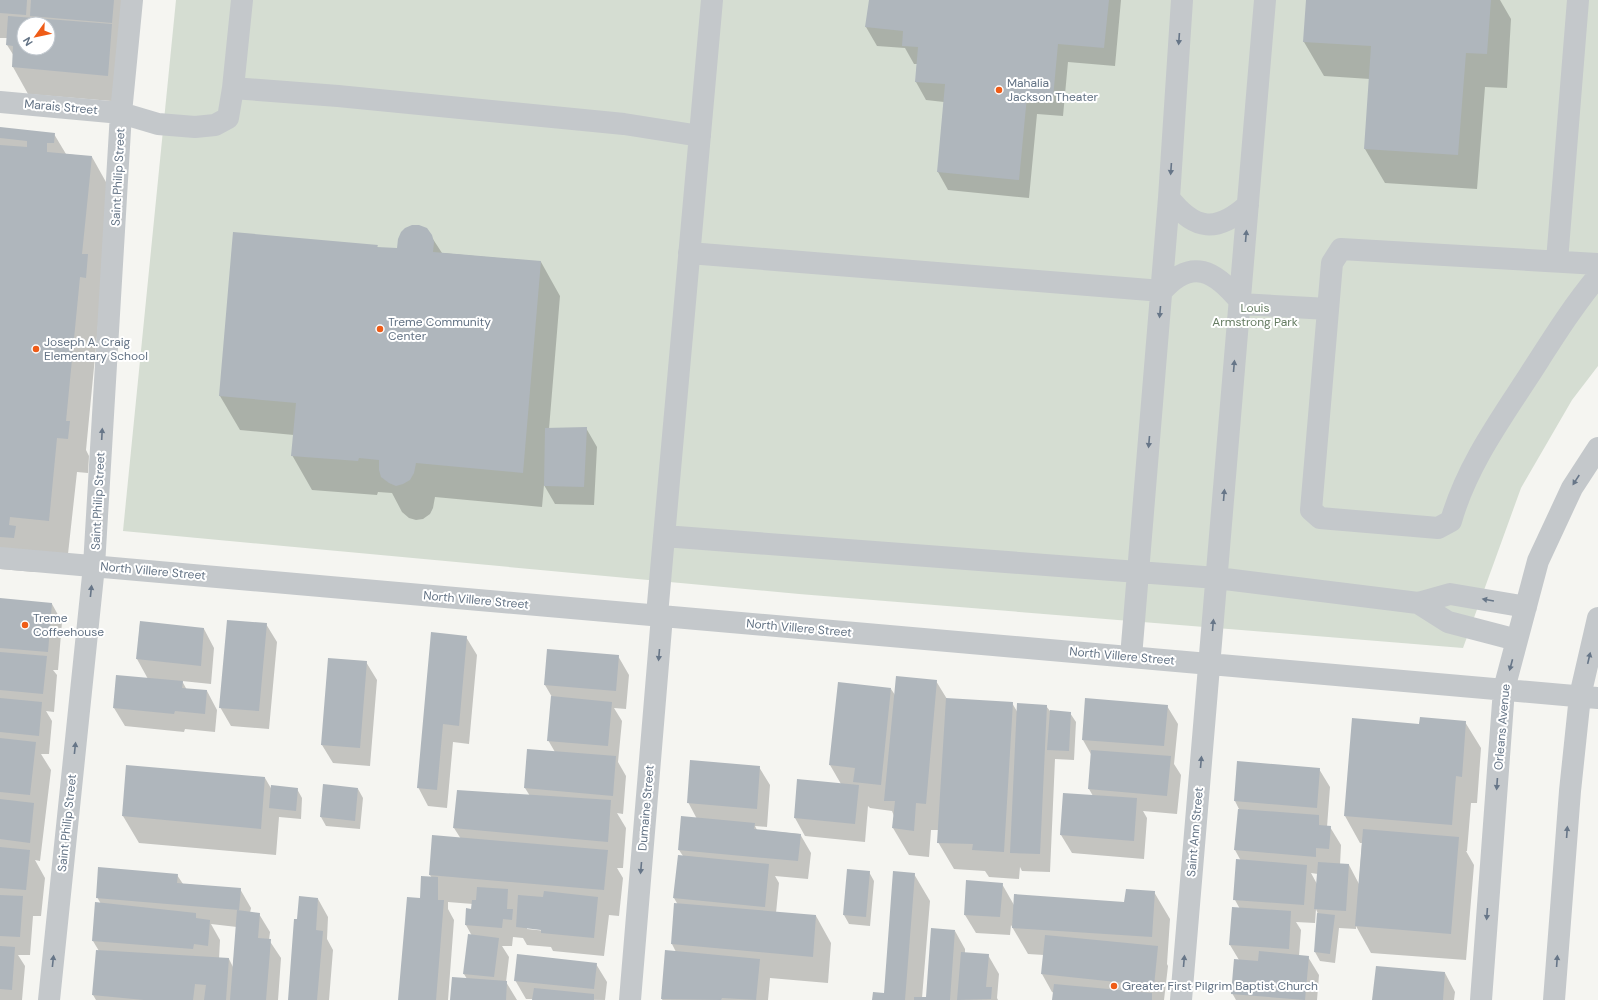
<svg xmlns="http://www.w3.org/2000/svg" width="1598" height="1000" font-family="'DM Sans',sans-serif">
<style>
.green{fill:#d5ddd2}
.shadow{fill:#0003;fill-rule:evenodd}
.building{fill:#afb6bc;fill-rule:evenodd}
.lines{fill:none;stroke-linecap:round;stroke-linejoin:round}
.minor{stroke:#c4c8cb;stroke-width:22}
.oneway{fill:#677688}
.poi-dot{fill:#ef5c17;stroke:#fff;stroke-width:1.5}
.labels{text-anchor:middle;stroke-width:4;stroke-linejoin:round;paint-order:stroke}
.poi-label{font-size:12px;fill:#627284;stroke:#fff;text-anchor:start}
.street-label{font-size:12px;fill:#627284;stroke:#fff}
.park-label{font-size:12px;fill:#647b61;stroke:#fff}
</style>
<rect width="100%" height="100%" fill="#f5f5f1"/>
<path class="green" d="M176,0H1598V366L1572,400L1521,488L1463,648L799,594L123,531Z"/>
<path class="shadow" d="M0,0H126L123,102L28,94L13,67L14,56L7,45V38H0ZM24,24H48V48H24Z
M870,0H1121L1115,66L1068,62L1063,116L1037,114L1029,198L948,190L938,172L944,102L926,100L916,82L917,64H914L905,48L877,46L866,27Z
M1307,0H1500L1511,19L1507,88L1485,87L1477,189L1385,183L1365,149L1370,79L1324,76L1304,42Z
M0,128L54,134L66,154L92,157L111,191L86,450L89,456L88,473L77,472L68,554L35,561L34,572L0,569Z
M234,233L377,246L378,248L398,249L431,236L442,253L541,262L560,296L549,429L586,428L597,447L594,505L555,504L544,485L542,507L435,497L433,508L430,514L423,519L416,520L409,518L402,512L392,493L378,492L377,495L312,490L292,455L294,435L240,430L220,396Z
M0,599L52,604L62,622L58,670H53L57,675L54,712L46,711L52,721L49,754H41L51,770L40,861L35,860L45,878L41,916H33L30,955H18L25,966L22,1000H0Z
M140,623L204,629L214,648L211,684L182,681L187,690L207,691L217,710L215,732L185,729L184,732L125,726L114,708L148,679L137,659Z
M266,624L277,642L269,729L231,726L220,707Z
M466,637L477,655L469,744L453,742L447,808L428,806L418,787Z
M618,656L629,675L626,709L614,708L622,721L618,762L626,776L623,814L617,813L626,828L623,868H617L623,878L619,916L609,915L604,956L553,951L551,947L527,945L523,938L513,937L512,946H502L509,957L506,982L517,1000H451L467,979L464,974L472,936L466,925L467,909L472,910L473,904L448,902V909L454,920L448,1000H399L421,900L432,878L430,875L461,839L454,828L530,796L525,788L555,752L548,740L552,697L545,685ZM527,927L546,929V931L527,929Z
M366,662L377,680L370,766L333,763L322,745Z
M936,681L947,699L1012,703L1018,713L1046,706L1050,711L1070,713L1076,722L1074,760L1055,759L1050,872L1022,871L1020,867L1019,879L989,877L985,871L954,869L938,842L939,830H931L929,857L909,855L893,828L894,816L892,811L870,808L868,806L865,842L805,836L795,818L841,784L830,765L891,689L895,695Z
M1167,706L1178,724L1174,764L1181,775L1177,814L1143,811L1147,818L1144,859L1072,853L1061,835L1093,796L1089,789L1092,756L1083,740Z
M1465,722L1481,748L1477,803H1471L1467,851H1466L1474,865L1466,960L1371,953L1356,926V929L1339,928L1335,963L1320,961L1315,952L1318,914L1316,909L1315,923L1296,922L1301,930L1299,956L1308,957L1319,975L1317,1000H1236L1232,993L1239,960L1230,945L1240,909L1235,900L1241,861L1235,850L1240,811L1235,801L1319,769L1330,787L1327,827H1330L1341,845L1340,865H1349L1359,884L1362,843H1360L1345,816L1420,725ZM1311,873L1318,874L1317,884Z
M759,767L770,785L767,827L755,826L757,830L800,834L811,853L808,879L775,876L779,883L776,913L816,916L831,943L828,983L770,978L768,1000H662L676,952L672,944L675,904L678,905L674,898L683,856L679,850L697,819L688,802Z
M265,778L272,790L297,789L302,798L301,819L279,817L276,855L139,843L123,816Z
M358,789L363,798L360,829L326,826L321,817Z
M869,872L874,881L870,926L849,924L844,915Z
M914,874L930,901L922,998H927L955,931L965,949V953L988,955L999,974L997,998L998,1000H873L885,994Z
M177,875L183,884L240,889L251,908L250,913L259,914L270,932L269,940L281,958L278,1000H96L93,995L99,951L93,941L101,904L97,897ZM211,924L237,927L233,967L229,959H219L220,940Z
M1002,884L1014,905L1125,903L1154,892L1170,919L1167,964L1168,966L1164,1000H1053L1054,993L1052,992L1042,974L1044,955L1028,954L1011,925L1010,935L976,933L965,915Z
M318,899L328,917L327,939L333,950L329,1000H289L298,920Z
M596,964L607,982L605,1000L526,999L515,980Z
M1445,973L1455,992L1454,1000H1373Z"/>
<path class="building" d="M0,0H27L26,15L0,13Z
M31,0H114L112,23L30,16Z
M869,0H1109L1104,48L1058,44L1053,98L1027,96L1019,180L937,172L945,84L915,82L918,47L902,46L903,31L865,27Z
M1306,0H1491L1487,54L1466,53L1458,155L1364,149L1371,46L1303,42Z
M8,16L112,24L108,76L12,67L13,46L6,45ZM24,24H48V48H24Z
M0,127L55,133L54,143H47V152L92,156L82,254H88L86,278L80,277L66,421H70L68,439L57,438L49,521L10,517L9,525L16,526L14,538L0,537V145L27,147V141L0,138Z
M412,225H419L427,228L432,235L434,242L433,252L541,261L523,473L416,463L414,473L410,480L403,484L396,486L389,483L381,477L379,470V460L359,458L358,461L291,456L296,403L219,396L233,232L378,245L377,247L397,248L398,239L401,232L405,228Z
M587,427L584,487L544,486L545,428Z
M0,598L52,603L48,652L0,648Z
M227,620L267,623L259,711L219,708Z
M140,621L204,628L201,666L136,659Z
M431,632L467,636L459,726L443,724L437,790L417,788Z
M547,649L619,655L616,691L544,685Z
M0,652L47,656L43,694L0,690Z
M328,658L367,661L360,748L321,745Z
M116,675L183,681L182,688L207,690L205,714L175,711L174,714L113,708Z
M896,676L937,680L926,804L916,803L914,831L892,828L895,801H884Z
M838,682L891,688L881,785L853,782L855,768L829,765Z
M551,696L612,702L608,746L547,741Z
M0,698L42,702L39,736L0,732Z
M946,698L1013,702L1004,852L972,850L973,844L937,843Z
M1085,698L1168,705L1164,746L1082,740Z
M1017,703L1047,705L1040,854L1010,853Z
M1050,710L1071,712L1069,751L1047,750Z
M1420,717L1466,721L1462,777L1456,776L1452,825L1344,816L1352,718L1419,724Z
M0,738L36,742L30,795L0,792Z
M527,749L616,756L613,796L524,788Z
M1091,750L1171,756L1167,796L1088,789Z
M690,760L760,766L757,809L687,803Z
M1237,761L1320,768L1317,808L1234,801Z
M126,765L265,777L261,829L122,816Z
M797,779L859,785L855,824L794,818Z
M323,784L358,788L355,821L320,817Z
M271,785L298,788L296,811L269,808Z
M457,790L611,800L608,842L453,828Z
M1063,793L1137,798L1134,841L1060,835Z
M0,799L34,803L30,843L0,839Z
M1238,809L1319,815V825L1331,826L1329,849L1316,848V857L1234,850Z
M681,816L755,823L754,829L801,834L798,861L678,850Z
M1363,829L1459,837L1451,934L1355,926Z
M432,835L608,850L604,890L429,875Z
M0,847L30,850L26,890L0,888Z
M678,855L769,864L765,907L673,898Z
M1236,859L1307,865L1304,905L1233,900Z
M1318,862L1349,864L1346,911L1314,909Z
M98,867L178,874L177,883L241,888L239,910L96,898Z
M847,869L870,871L866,917L843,915Z
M893,871L915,873L905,1000H872L873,992L884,993Z
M421,876L438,877V900H444L436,1000H398L407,897L420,898Z
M966,880L1003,883L1000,917L964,915Z
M477,887L508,889L507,909H513L512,920L503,919L502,928L465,925L466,908L471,909L472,900H476Z
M1126,889L1155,891L1152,937L1012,928L1014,894L1124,902Z
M544,891L598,897L594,938L541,933V930L516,927L518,895L543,897Z
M0,895L23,896L20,937L0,936Z
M299,896L318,898L316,930L323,931L317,1000H288L294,919H297Z
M95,902L196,913V918L210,920L208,946L194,944L193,949L92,941Z
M674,903L816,915L813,957L671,944Z
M1232,907L1291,911L1289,949L1229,945Z
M237,910L260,913L258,938L271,939L266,1000H230Z
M1317,913L1335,915L1330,954L1314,952Z
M931,928L955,930L950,1000H914V997H926Z
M468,934L499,938L494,977L463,974Z
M1045,935L1158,946L1154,986L1041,974Z
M0,946L15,947L12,990L0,989Z
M96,950L229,958L226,1000H204L206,985L195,984L193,1000H144L92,995Z
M665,950L760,959L756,1000L722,998L721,1000L661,999Z
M1259,951L1309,956L1305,1000L1231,994L1234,959L1258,961Z
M961,952L989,954L986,987H992L991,999L957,1000Z
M517,954L597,963L594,989L514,981Z
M1376,966L1445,972L1443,1000H1372Z
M452,977L507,981L506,1000H450Z
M1054,984L1152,993V1000H1052Z
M534,988L594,994V1000H532Z"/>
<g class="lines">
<path class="minor" d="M233,88L338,96L624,124L700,136
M0,102L121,113L158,124L195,127L215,125L228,118L233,88L242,0
M1169,198C1195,231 1217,233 1248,205
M689,253L1162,291C1192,257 1215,271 1240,301
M1557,261L1578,0
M1598,264L1341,249L1332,263L1311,510L1320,518L1438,528L1451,521C1466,468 1498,423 1528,377C1550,343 1572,307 1598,276
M1240,304L1328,309
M664,536L1217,578L1418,603L1450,594L1526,607
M0,558L1598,698
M1418,603L1448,622L1517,640
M657,615L712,0
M1131,657L1169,198L1182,0
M49,1000L94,566L121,113L132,0
M630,1000L662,616
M1181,1000L1265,0
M1481,1000L1504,689L1538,561L1572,488L1598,448
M1554,1000L1570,791L1580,696L1598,618"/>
</g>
<defs><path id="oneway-solid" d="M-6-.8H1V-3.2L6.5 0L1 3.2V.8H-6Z"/></defs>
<g class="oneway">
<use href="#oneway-solid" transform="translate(1179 39) rotate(94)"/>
<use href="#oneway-solid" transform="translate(1171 169) rotate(94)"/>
<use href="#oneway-solid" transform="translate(1246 236) rotate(-85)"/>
<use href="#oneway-solid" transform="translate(1160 312) rotate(95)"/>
<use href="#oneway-solid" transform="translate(1234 366) rotate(-85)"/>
<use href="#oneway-solid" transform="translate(102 434) rotate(-87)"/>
<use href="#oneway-solid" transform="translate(1149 442) rotate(95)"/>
<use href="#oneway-solid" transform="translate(1576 480) rotate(123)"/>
<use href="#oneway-solid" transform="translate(1224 495) rotate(-85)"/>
<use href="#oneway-solid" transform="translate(91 591) rotate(-84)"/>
<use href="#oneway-solid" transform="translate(1488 600) rotate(-170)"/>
<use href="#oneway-solid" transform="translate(1213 625) rotate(-85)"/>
<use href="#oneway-solid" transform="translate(659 655) rotate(95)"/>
<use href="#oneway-solid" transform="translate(1589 658) rotate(-77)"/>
<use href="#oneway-solid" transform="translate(1511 665) rotate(105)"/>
<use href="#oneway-solid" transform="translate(75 748) rotate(-84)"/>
<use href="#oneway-solid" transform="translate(1201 762) rotate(-85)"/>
<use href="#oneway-solid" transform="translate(1497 784) rotate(94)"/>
<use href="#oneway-solid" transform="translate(1567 832) rotate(-86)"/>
<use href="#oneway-solid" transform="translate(641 868) rotate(95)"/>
<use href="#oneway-solid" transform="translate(1487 914) rotate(94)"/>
<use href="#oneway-solid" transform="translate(53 961) rotate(-84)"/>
<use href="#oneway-solid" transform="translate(1184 961) rotate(-85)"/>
<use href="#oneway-solid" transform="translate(1557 961) rotate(-86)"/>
</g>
<g class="poi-dot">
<circle cx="999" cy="90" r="4"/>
<circle cx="380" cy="329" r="4"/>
<circle cx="36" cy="349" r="4"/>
<circle cx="25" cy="625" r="4"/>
<circle cx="1114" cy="986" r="4"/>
</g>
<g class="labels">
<g class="poi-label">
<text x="1007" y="87">Mahalia<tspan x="1007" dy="14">Jackson Theater</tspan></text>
<text x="388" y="326">Treme Community<tspan x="388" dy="14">Center</tspan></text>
<text x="44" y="346">Joseph A. Craig<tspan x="44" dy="14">Elementary School</tspan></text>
<text x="33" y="622">Treme<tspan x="33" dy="14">Coffeehouse</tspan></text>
<text x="1122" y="990">Greater First Pilgrim Baptist Church</text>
</g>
<g class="street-label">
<text transform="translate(61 107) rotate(5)" y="4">Marais Street</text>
<text transform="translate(118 177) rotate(-87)" y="4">Saint Philip Street</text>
<text transform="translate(98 501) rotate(-87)" y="4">Saint Philip Street</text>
<text transform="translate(153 571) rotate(5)" y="4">North Villere Street</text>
<text transform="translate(476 600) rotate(5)" y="4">North Villere Street</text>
<text transform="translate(799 628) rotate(5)" y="4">North Villere Street</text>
<text transform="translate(1122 656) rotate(5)" y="4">North Villere Street</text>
<text transform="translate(1502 727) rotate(-85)" y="4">Orleans Avenue</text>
<text transform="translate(646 808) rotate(-85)" y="4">Dumaine Street</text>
<text transform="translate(67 823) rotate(-84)" y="4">Saint Philip Street</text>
<text transform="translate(1195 832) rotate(-85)" y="4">Saint Ann Street</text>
</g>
<g class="park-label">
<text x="1255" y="312">Louis<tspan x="1255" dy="14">Armstrong Park</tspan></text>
</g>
</g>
<g transform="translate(36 36) rotate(237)"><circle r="19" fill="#ffffff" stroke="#c0c7ce"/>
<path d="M0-3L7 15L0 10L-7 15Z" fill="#ef5c17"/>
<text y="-6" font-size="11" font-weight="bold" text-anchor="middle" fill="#627284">N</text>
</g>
</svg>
